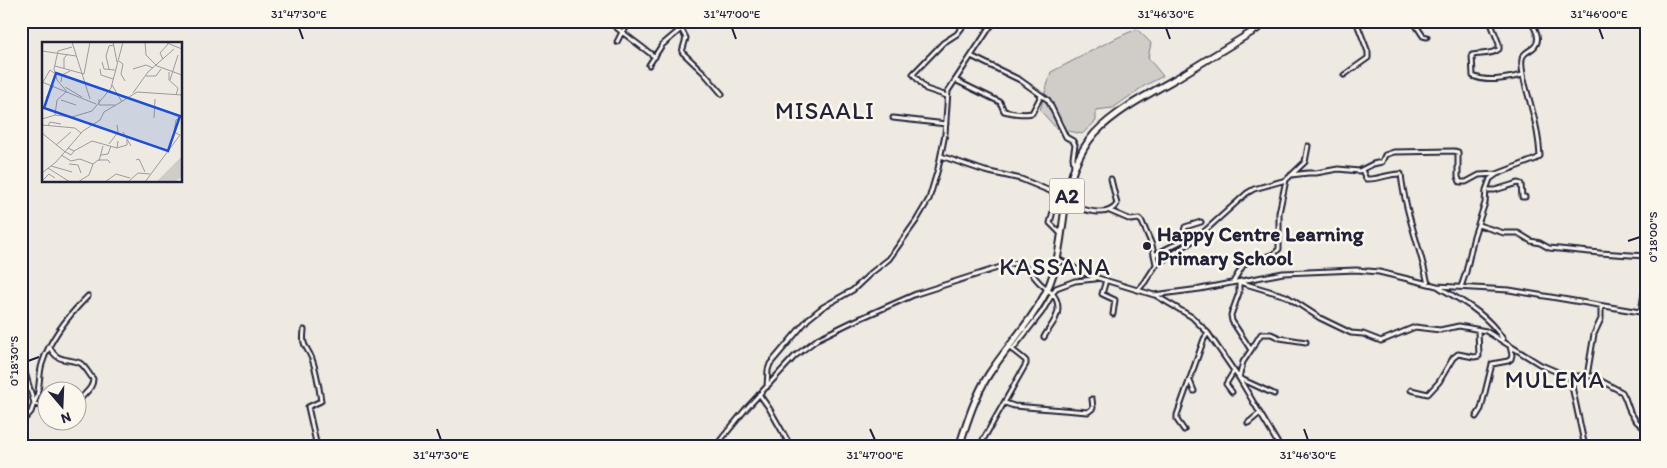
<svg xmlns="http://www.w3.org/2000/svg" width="1667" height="468" font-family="Itim,sans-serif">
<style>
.green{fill:#d0cdc9;stroke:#797882}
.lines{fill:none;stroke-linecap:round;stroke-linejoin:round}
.street-casing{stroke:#22223b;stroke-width:7}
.primary-casing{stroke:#22223b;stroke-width:9}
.street{stroke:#fbf7ec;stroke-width:3}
.primary{stroke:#fbf7ec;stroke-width:5}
.ticks{fill:none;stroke:#22223b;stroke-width:2}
.poi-dot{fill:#22223b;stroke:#fbf7ec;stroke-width:2}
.labels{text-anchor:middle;stroke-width:5;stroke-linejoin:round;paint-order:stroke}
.shield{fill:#fbf7ec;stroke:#636270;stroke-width:1}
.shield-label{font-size:20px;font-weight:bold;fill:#22223b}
.poi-label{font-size:21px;font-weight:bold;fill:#22223b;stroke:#fbf7ec;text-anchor:start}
.quarter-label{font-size:24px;letter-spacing:1px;fill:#22223b;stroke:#fbf7ec}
.inset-road{fill:none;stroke:#9c9a9f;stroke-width:1}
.view{fill:#1d4ed8;fill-opacity:0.15;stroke:#1d4ed8;stroke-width:2.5}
.inset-edge{fill:none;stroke:#22223b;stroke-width:2.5}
.neatline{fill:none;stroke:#22223b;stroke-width:2}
.ticks-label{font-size:12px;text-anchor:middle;fill:#22223b}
</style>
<rect width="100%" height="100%" fill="#eeeae2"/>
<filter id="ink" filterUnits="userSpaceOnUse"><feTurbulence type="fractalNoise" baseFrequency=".02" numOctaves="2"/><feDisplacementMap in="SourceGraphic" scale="10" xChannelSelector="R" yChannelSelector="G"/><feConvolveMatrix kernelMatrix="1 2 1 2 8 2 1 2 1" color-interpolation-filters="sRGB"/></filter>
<g filter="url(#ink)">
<path class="green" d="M1137,29L1151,43L1148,58L1163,76L1144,86L1113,108L1096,110V121L1082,134L1056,128L1040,110L1051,72C1080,58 1107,41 1137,29Z"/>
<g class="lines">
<g class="street-casing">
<path id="street" d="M608,21L622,32L617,42
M633,21L622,32L655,57
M677,21L686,38L682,52L704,73L722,94
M982,21L986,25L991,26
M1413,21L1423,36L1427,37
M1490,21L1499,44V49C1492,55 1481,53 1472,55L1473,76C1488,83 1508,78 1523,75
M971,56L1020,80L1048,100L1066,137L1073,141L1075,145L1073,157L1074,166
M649,65L662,45L681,29
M1344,75L1368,58V52L1356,21
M955,80L1000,102L1004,111C1013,113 1022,115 1032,113L1041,96
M947,96L926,89L913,74L943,43L957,34L967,21
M893,118L946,124
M941,156L985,171L1021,179L1055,193V203L1050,223L1061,234
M1362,170L1366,179C1378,180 1390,173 1401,174C1405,212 1420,247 1428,284
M1291,175L1308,173H1316L1338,169L1359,171L1373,164L1382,162L1385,155L1394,152L1454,151L1458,152V177L1460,182H1466L1479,175L1497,174
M1486,190H1495L1518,183L1521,184L1522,197H1525
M1065,204C1081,208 1106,220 1117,204L1111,179
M1110,211L1131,220L1139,219L1142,222L1152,245L1156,264
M1478,225L1504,233H1518L1531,241L1540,243L1549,248L1600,253L1646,256
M1154,255L1182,241L1185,227L1201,222
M1058,259L1088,275L1154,295L1200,289L1283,273L1356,270L1379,272L1437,286L1509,290L1646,313
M1106,280L1102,294L1115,300L1113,314
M1233,282L1244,264L1274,254L1279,249V213L1286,180L1305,162L1308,146
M1437,286C1463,302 1486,313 1503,339
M1461,287L1466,272L1474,236L1485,203L1486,190L1490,179L1497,174L1536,159L1540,156C1539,138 1535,119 1530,102C1527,90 1520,71 1522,59C1523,52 1531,51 1535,46C1541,39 1535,26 1529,21
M1138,290L1145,282L1156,265L1197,238L1247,193L1254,189L1286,180
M1155,295L1192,317L1208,333L1239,378L1280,447
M1641,312L1646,281
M304,330C302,348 306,344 312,359C317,372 319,387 321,401L308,407L317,447
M49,346C58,364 66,357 80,363C85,366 89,374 93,379C93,390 82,394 78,403
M1012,350L1042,312L1056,288L1075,281L1095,279
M1251,350L1261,334H1271L1280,338L1306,342
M21,359L34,403L31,412L21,423
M1587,376L1594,334L1601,319V306
M1570,377L1585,447
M1190,381L1194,391
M767,387L768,370L770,364L808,319L823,307L853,290L871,273L889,259L916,221L929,199L938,169L945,134L948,91L994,21
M1411,390L1428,394L1439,382L1453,358L1458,354L1474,357L1479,356L1478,330
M1232,392L1226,384L1234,371
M759,394L769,408L791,447
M1274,394L1239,378L1243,362L1251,350L1232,321L1231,315L1239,293V282L1286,296L1320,318L1351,333L1363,334L1381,341L1415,327L1440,330L1459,326L1486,331L1541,365L1567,376H1592L1622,392L1625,398L1630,412L1637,422L1646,430
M34,403C41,392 38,376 42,364C50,338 69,315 88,296
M1005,403L1014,406L1088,412L1093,408L1092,399
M34,404L48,407
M1476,417L1481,409L1492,364L1508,361L1511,359L1512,355L1510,346
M1248,423L1260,413
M1184,430L1177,420V415L1204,339L1208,333
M715,447L745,410L795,356L819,338L852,322L916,294L1010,264C1027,261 1031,275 1041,284C1050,292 1058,295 1058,309C1058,319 1049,328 1044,337
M979,447L1026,364V361L1024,359L1009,347"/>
</g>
<g class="primary-casing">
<path id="primary" d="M959,447C967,422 975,396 989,374C1008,345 1032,321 1047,290C1065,251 1060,208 1074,169C1079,156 1086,143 1095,133C1117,110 1149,94 1177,78C1208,59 1239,40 1270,21"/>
</g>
<use href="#street" class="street"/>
<use href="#primary" class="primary"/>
</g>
</g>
<path class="ticks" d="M299,28L303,39M732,28L736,39M1166,28L1170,39M1599,28L1603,39M1628,241L1640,237M28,361L39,357M437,429L441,440M870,429L875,440M1304,429L1308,440"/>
<circle class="poi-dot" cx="1147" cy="246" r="5"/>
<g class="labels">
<rect class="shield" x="1049.5" y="178.5" width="35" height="35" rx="4"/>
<g class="shield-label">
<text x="1067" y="203">A2</text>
</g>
<g class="poi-label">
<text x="1157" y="241">Happy Centre Learning<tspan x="1157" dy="24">Primary School</tspan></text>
</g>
<g class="quarter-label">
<text x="825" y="119">MISAALI</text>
<text x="1055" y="275">KASSANA</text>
<text x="1555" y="388">MULEMA</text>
</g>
</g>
<g transform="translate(42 42)">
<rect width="140" height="140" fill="#eeeae2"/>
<path d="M140,114V135L132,140H114Z" fill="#d0cdc9"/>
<path class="inset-road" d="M30,0L48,57M71,0L75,20M103,0L104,13L115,24L140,33M125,1L140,7M0,9L34,14M121,17L118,11L126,2M77,19L81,22L79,32L83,39M60,20L62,27L73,28M13,24L42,32L48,0M22,27V16L26,12M58,27L59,33L71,37M67,27L64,14L67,4L72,3M91,27L104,23L111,26M127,30V38L136,46L134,53M104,34H114L119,27M128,38L136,13M0,40L54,62M1,40L8,28L12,31M19,40L20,33L28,29M70,43L80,60M23,45L40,55M26,51L15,38L12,27L16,9L30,5M91,51L106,30L132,7M4,56L12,43M57,57V63H73M19,58L34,63M79,60L95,50L140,53M13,73L15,58L24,50M112,76L113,57M0,77L13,73L30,75L50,69L69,46L81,0M0,83L33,86L39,91M6,84L8,80L19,82M81,90L89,104M0,91L22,109L29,113L32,109M67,102L76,90L75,83M14,103L29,90M26,106L32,109L50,99L75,106L76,99M75,106L85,103V98M19,113L29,119L38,117L51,122L47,133L36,140M59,113L66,112L69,104M94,118L97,117L103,130M57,119L61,104M27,122L36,123L39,131M51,122L56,118H66L68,121M9,124L30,130M6,126L28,140M0,131L14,120L41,89L58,78L62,70L79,60M0,139L7,132L13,136M63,140L74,132L88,136M86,140L96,131L108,132M103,140L138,93L132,90L134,78L140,75"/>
<path class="view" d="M14,31L138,74L126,109L2,66Z"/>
<rect width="140" height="140" class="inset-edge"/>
</g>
<rect width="1667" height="468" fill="none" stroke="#fbf7ec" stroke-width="55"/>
<g transform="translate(62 406) rotate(161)"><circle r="24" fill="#fbf7ec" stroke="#a4a2a5"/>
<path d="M0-4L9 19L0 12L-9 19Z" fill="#22223b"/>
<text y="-8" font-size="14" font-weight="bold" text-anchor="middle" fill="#22223b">N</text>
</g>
<rect x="28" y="28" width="1612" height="412" class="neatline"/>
<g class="ticks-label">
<text x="299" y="18">31°47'30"E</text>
<text x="732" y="18">31°47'00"E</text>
<text x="1166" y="18">31°46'30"E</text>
<text x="1599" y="18">31°46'00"E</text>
<text transform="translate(1653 237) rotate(-90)" y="4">0°18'00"S</text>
<text transform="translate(14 361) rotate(-90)" y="4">0°18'30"S</text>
<text x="441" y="459">31°47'30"E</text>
<text x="875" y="459">31°47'00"E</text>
<text x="1308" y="459">31°46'30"E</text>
</g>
</svg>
